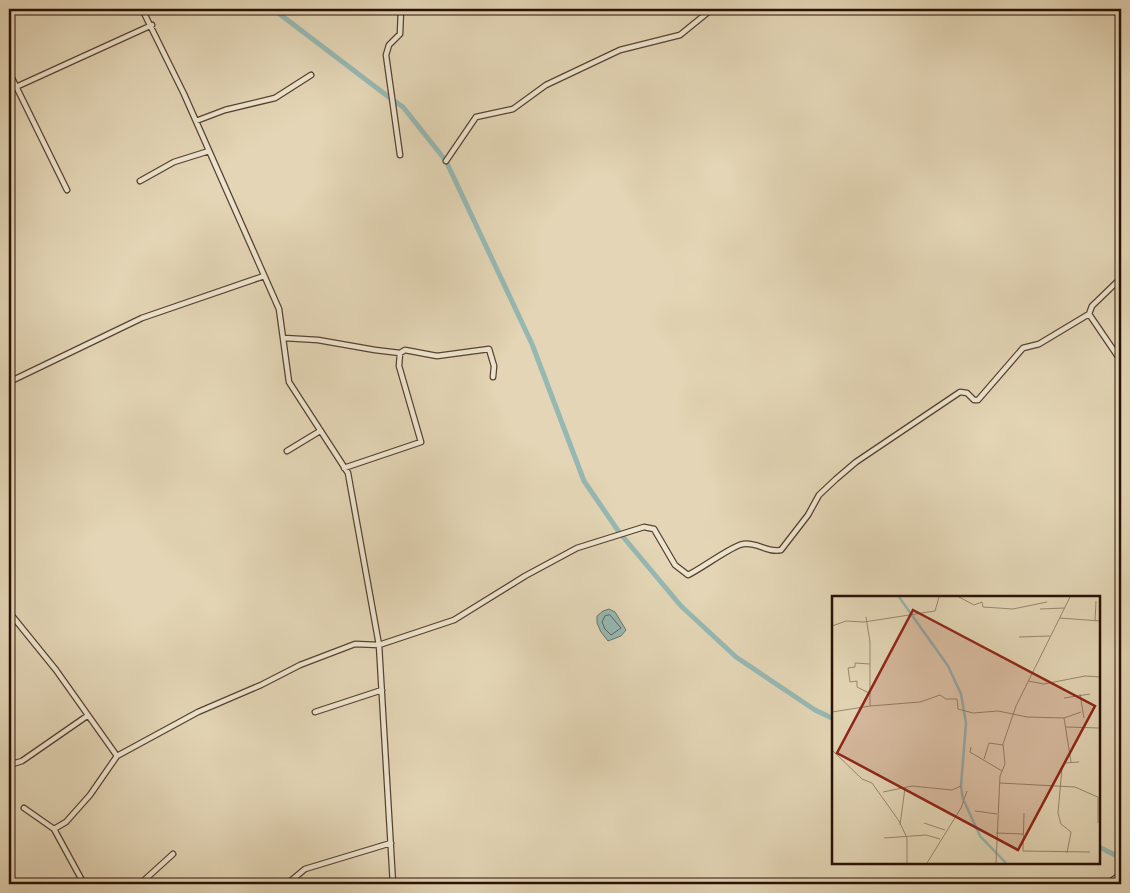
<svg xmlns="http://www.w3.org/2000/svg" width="1130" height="893" font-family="Vollkorn,serif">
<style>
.water{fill:#96b8b3;stroke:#6a756d}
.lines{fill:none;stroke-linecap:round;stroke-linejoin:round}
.shore{stroke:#5f645c;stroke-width:1}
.canal{stroke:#96b8b3;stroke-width:5}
.street-casing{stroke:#574230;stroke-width:7}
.street{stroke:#ede4cf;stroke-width:4.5}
.inset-river{fill:none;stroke:#96b8b3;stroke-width:2.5}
.inset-road{fill:none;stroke:#98876e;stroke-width:1}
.view{fill:#8f2418;fill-opacity:0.15;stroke:#8f2418;stroke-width:2.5}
.inset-edge{fill:none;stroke:#281104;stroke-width:2.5}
</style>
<rect width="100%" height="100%" fill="#e3d5b5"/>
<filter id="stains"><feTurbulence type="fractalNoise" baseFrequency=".004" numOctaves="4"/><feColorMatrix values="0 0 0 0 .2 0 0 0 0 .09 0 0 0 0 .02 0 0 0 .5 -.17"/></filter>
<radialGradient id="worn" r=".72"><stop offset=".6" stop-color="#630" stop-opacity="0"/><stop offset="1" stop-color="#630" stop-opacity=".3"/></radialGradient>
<path class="water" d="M609,609L615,612L626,630L621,636L608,641L601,632L597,623V616L603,611Z"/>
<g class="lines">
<path class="shore" d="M610,615L621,628L611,635L605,629L602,622L605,616Z"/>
<path class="canal" d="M273,9L390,98
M396,102L403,107L446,161L532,344L584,481L619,532L681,606L736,657L815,710L834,719
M1099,847L1121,858"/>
<g class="street-casing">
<path id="street" d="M142,9L184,94L279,309L289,382L348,473L379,645L393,884
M9,72L67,190
M16,87L152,25
M196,121L225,110L275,98L311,75
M400,155L386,55L389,45L400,34L401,9
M446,161L476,117L513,109L546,85L620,50L680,35L712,9
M140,181L174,162L209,151
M1121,278L1092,306L1089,314L1121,361
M284,338L318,340L375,350L400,353L405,350L437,356L489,349L494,366L493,377
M9,382L142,318L264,276
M287,451L320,431
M344,468L421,442L399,366L400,353
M9,612L56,670L117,756
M315,712L382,690
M9,765L22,761L87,716
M24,808L54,829L84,884
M54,829L66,822L90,795L117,756L198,712L261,685L300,665L355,644L379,645L454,620L525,576L577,548L644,527L654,529L675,565L688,575C701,569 733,545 743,544C758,542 767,553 781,550L808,515L819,495L836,479L856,462L960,392L967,393L974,400H978L1023,348L1039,344L1089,314
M140,884L173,854
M287,884L305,869L391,843
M1107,884L1121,874"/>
</g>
<use href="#street" class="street"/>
</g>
<g transform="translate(832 596)">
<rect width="268" height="268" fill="#e3d5b5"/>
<path class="inset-river" d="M67,1L116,70L129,98L134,127L129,190L131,204M132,205L148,240L174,267"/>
<path class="inset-road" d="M127,1L142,9L150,6L151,11L181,13L215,6M208,13L233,12M228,22L268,25M263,25L264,5M0,30L14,25L32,26L103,15L107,1M187,41L218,40M196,85L212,88L253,80L268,81M37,97L25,91V85L18,86L16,72L23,71V67L38,68M248,98L252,122M232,102L258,98M38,110L88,106L108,99L114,103H125L126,113L141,117L166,115L195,121L232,122L249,116M0,116L38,110V46L34,21M232,122L239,166M234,131L268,132M139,151L138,156L170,175M0,154L30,183L40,187L67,225L75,242V267M152,163L157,147L171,149M168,187L243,191L268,202M51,196L80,190L120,194L129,190M143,215L165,218M192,217L191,255L258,256M92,227L113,234M266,227V202M68,229L73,192M164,237L191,238M52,242L94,239L108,243M235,257L239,236L229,228L226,217L230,172L232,167L247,166M95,267L129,212L135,195M164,267L168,180L173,168L171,148L184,110L238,1"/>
<path class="view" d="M81,14L263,110L186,254L5,157Z"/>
<rect width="268" height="268" class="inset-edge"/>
</g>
<rect width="1130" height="893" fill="none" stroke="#e3d5b5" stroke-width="30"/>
<rect x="10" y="10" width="1110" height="873" fill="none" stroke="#281104" stroke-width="2.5"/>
<rect x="15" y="15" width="1100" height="863" fill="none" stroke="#281104"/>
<rect width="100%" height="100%" filter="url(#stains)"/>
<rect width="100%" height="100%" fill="url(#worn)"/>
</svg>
